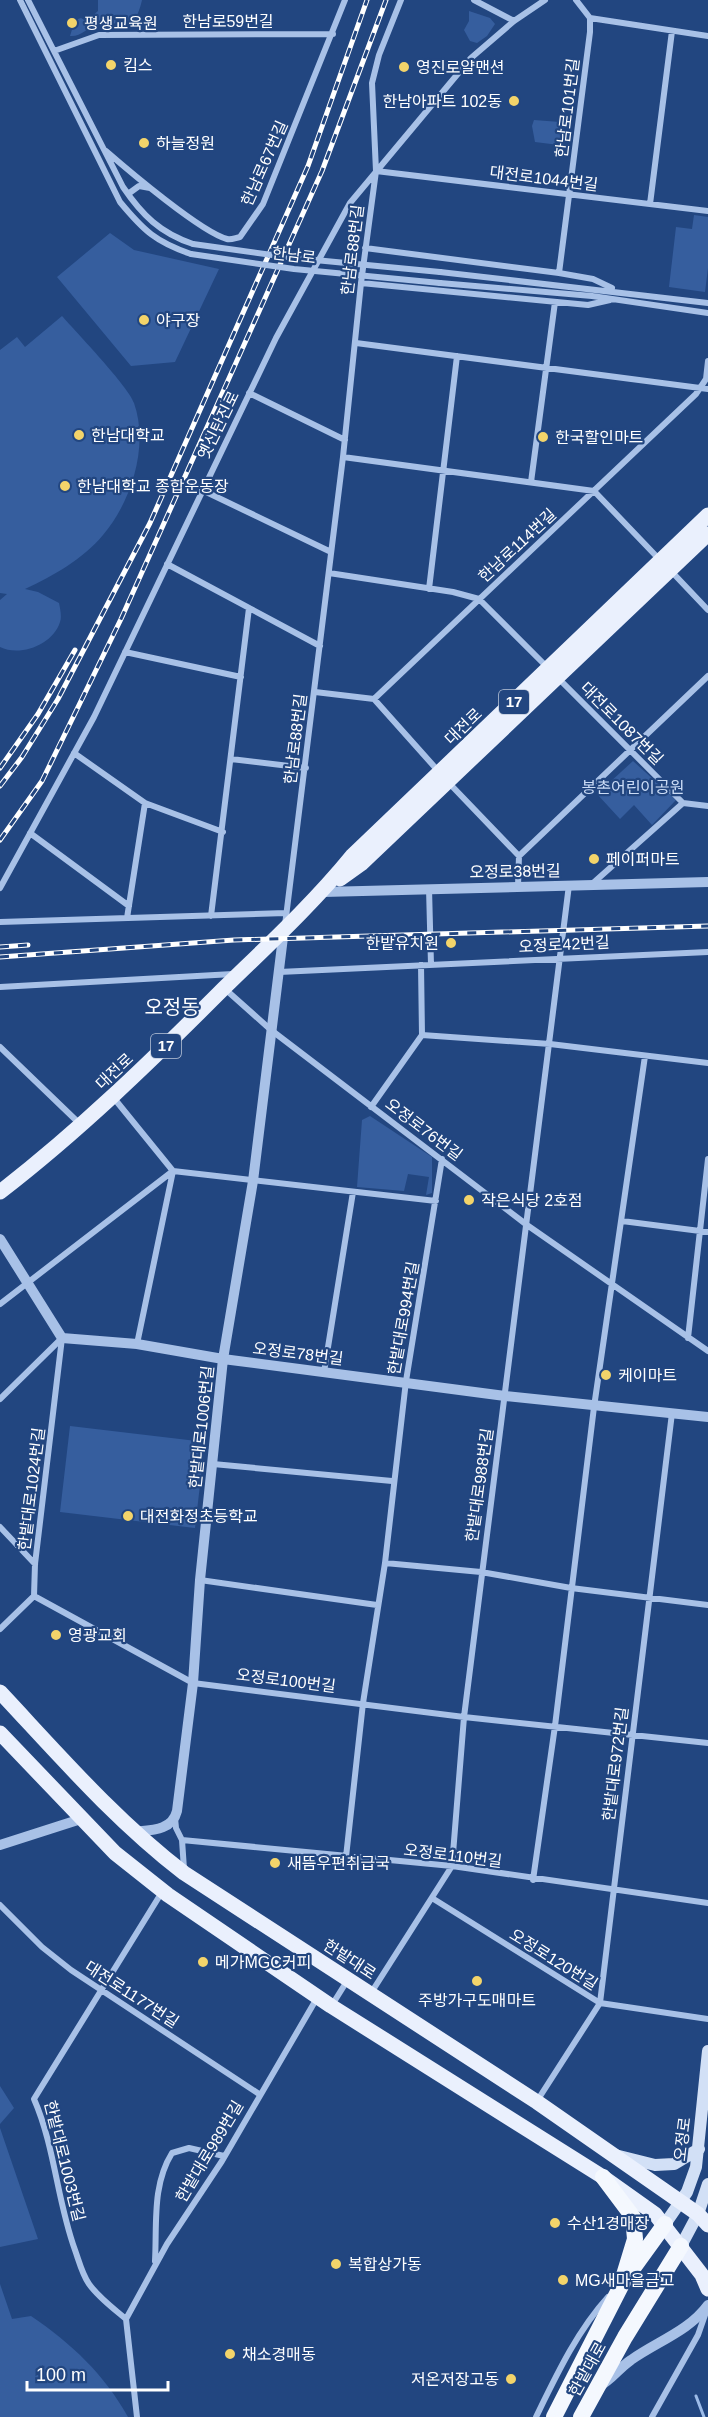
<svg xmlns="http://www.w3.org/2000/svg" width="708" height="2417" font-family="Arial,'Noto Sans KR',sans-serif">
<style>
.green{fill:#365e9e}
.lines{fill:none;stroke-linecap:round;stroke-linejoin:round}
.stream{stroke:#9cbbe8;stroke-width:3}
.minor{stroke:#a8c1e7;stroke-width:6}
.tertiary{stroke:#a8c1e7;stroke-width:10}
.secondary{stroke:#d2e0f6;stroke-width:12}
.primary{stroke:#eaf0fd;stroke-width:15}
.trunk{stroke:#f4f8fe;stroke-width:16}
.rail-casing{stroke:#fff;stroke-width:5}
.rail{stroke:#224680;stroke-width:3;stroke-dasharray:9;stroke-linecap:butt}
.minor-bridge{stroke:#a8c1e7;stroke-width:6}
.poi-dot{fill:#f3d46a;stroke:#224680;stroke-width:2}
.labels{text-anchor:middle;stroke-width:4.5;stroke-linejoin:round;paint-order:stroke}
.shield{fill:#224680;stroke:#bdc8d9;stroke-width:1.5}
.shield-label{font-size:15px;font-weight:bold;fill:#fff}
.street-label{font-size:16px;fill:#fff;stroke:#224680}
.poi-label{font-size:16px;fill:#fff;stroke:#224680;text-anchor:start}
.park-label{font-size:16px;fill:#cbdcf6;stroke:#224680}
.quarter-label{font-size:20px;fill:#fff;stroke:#224680}
</style>
<rect width="100%" height="100%" fill="#224680"/>
<path class="green" d="M98,0H142C133,39 120,17 96,25C87,28 81,37 70,36L75,20L81,18L86,21L98,11Z
M469,11L490,18L495,24L487,36L477,43L470,41L464,30L469,21Z
M534,120L560,122L565,131L563,142L559,145L535,142L532,126Z
M694,215L708,217V268L705,292L669,287L676,227L692,229Z
M110,233L134,250L219,269L175,362L131,366L57,277Z
M62,316C76,332 129,387 134,403C149,445 132,501 103,535C83,559 53,576 25,589L38,592L59,603C60,608 62,617 60,622C53,645 20,657 0,647V600L7,594L0,593V350L17,337L25,347Z
M633,761L676,800L652,825L634,805L620,819L597,794Z
M370,1116L432,1157V1193L426,1195L429,1177L408,1174L404,1191L357,1187L362,1120Z
M70,1426L205,1442L195,1528L60,1512Z
M0,2086L14,2108L0,2124Z
M0,2128L38,2239L0,2247Z
M0,2284L12,2319L31,2316C72,2344 104,2374 128,2417H0Z"/>
<g class="lines">
<path class="stream" d="M696,2396L704,2417"/>
<path class="minor" d="M20,0L120,202C144,231 156,242 191,254
M28,0L123,187C142,215 160,233 193,244
M474,0L514,21
M576,0L590,18L708,36
M54,51L99,35L333,34
M106,151C129,171 201,232 227,239C231,240 235,238 240,237L263,204L345,0
M376,171L708,211
M128,194L139,186L150,188
M650,204L672,31
M365,248L559,273L593,279L612,288
M440,272L708,303
M559,273L590,32V18
M361,283L588,305L610,300
M440,283L592,296L708,313
M356,343L708,389
M249,393L345,440
M343,457L594,491L659,559
M531,482L555,302
M202,490L331,552
M167,564L320,646
M671,571L708,610
M329,573L453,592L479,599L547,667
M429,589L457,356
M125,652L241,677
M558,678L683,803
M315,692L374,699L696,394L706,379L708,361
M374,699L440,773
M74,753L145,803L223,832
M231,759L306,768
M448,782L519,856
M683,803L708,806
M30,833L129,906
M592,884L683,803
M518,886L519,856L708,676
M0,888L94,717L276,338L350,203L471,58L514,21L545,0
M429,888L431,965
M211,916L249,608
M127,918L145,803
M0,922L286,913
M285,925L343,457L361,283L376,171L372,83L379,55L401,0
M279,972L708,952
M0,987L233,974
M225,989L271,1030L527,1225L708,1351
M422,1035L550,1044L708,1063
M0,1047L81,1125
M113,1097L173,1171L436,1201
M371,1107L422,1035L421,965
M622,1221L708,1232
M0,1304L173,1171
M688,1338L708,1159
M137,1344L173,1171
M324,1372L353,1192
M0,1399L62,1338
M213,1464L392,1481
M0,1527L35,1564
M385,1563L481,1572L571,1588L708,1605
M200,1580L377,1605
M34,1596L193,1683L464,1717L708,1743
M0,1629L34,1596L35,1564L62,1338
M175,1818L176,1828L182,1840L452,1866L708,1903
M182,1840L184,1869
M346,1857L363,1703L385,1563L406,1381L442,1159
M533,1880L555,1726L594,1407L645,1056
M432,1898L600,2003L708,2019
M0,1905L42,1947L71,1970L259,2094
M371,1993L452,1866L464,1717L569,885
M332,2005L347,1981
M537,2101L600,2003L672,1413
M155,2261C157,2224 152,2185 172,2153L189,2148L224,2156
M126,2319L167,2244L222,2161L317,1998
M137,2417L126,2319C113,2308 99,2298 89,2284C82,2274 79,2261 75,2250C57,2201 55,2147 34,2099L162,1892
M536,2417C556,2376 577,2331 608,2297
M652,2417L698,2335L706,2312"/>
<path class="tertiary" d="M323,892L708,882
M0,1239L62,1338L137,1344L223,1359L505,1396L708,1417
M133,1832C151,1830 172,1831 177,1811L193,1683L200,1580L223,1359L253,1181L284,929
M0,1845L81,1819
M598,2387C612,2380 619,2368 631,2360C658,2341 689,2331 708,2305"/>
<path class="secondary" d="M615,2155L655,2165L674,2164L699,2149
M665,2224L687,2192L696,2167L708,2051
M681,2246L698,2214L708,2184"/>
<path class="primary" d="M340,879L361,864L708,534
M0,1192C79,1131 149,1063 219,993C265,948 312,905 352,856L708,515
M0,1692C59,1755 115,1820 184,1873L537,2102L698,2214L708,2225
M0,1733L115,1853L168,1895L331,2006L603,2177L655,2214L702,2275L708,2289"/>
<path class="trunk" d="M603,2177L633,2217L635,2239L624,2275
M554,2417L623,2282L665,2224
M581,2417L625,2337L681,2246"/>
<g class="rail-casing">
<path id="rail" d="M0,768L38,714L75,650
M0,786L22,757L58,699L150,523L308,166L367,0
M0,840L42,781L121,619L322,171L386,0
M0,947L28,945
M0,957L234,940L708,926"/>
</g>
<use href="#rail" class="rail"/>
<path class="minor-bridge" d="M193,244L294,258L440,272
M191,254L294,269L440,283"/>
</g>
<g class="poi-dot">
<circle cx="72" cy="23" r="6"/>
<circle cx="111" cy="65" r="6"/>
<circle cx="404" cy="67" r="6"/>
<circle cx="514" cy="101" r="6"/>
<circle cx="144" cy="143" r="6"/>
<circle cx="144" cy="320" r="6"/>
<circle cx="79" cy="435" r="6"/>
<circle cx="543" cy="437" r="6"/>
<circle cx="65" cy="486" r="6"/>
<circle cx="594" cy="859" r="6"/>
<circle cx="451" cy="943" r="6"/>
<circle cx="469" cy="1200" r="6"/>
<circle cx="606" cy="1375" r="6"/>
<circle cx="128" cy="1516" r="6"/>
<circle cx="56" cy="1635" r="6"/>
<circle cx="275" cy="1863" r="6"/>
<circle cx="203" cy="1962" r="6"/>
<circle cx="477" cy="1981" r="6"/>
<circle cx="555" cy="2223" r="6"/>
<circle cx="336" cy="2264" r="6"/>
<circle cx="563" cy="2280" r="6"/>
<circle cx="230" cy="2354" r="6"/>
<circle cx="511" cy="2379" r="6"/>
</g>
<g class="labels">
<g class="shield">
<rect x="499" y="690" width="30" height="24" rx="4.5"/>
<rect x="151" y="1034" width="30" height="24" rx="4.5"/>
</g>
<g class="shield-label">
<text x="514" y="707">17</text>
<text x="166" y="1051">17</text>
</g>
<g class="street-label">
<text x="228" y="27">한남로59번길</text>
<text transform="translate(567 108) rotate(-83)" y="6">한남로101번길</text>
<text transform="translate(264 163) rotate(-66)" y="6">한남로67번길</text>
<text transform="translate(544 178) rotate(7)" y="6">대전로1044번길</text>
<text transform="translate(352 250) rotate(-83)" y="6">한남로88번길</text>
<text transform="translate(294 255) rotate(7)" y="6">한남로</text>
<text transform="translate(218 425) rotate(-64)" y="6">옛신탄진로</text>
<text transform="translate(517 545) rotate(-43)" y="6">한남로114번길</text>
<text transform="translate(622 723) rotate(45)" y="6">대전로1087번길</text>
<text transform="translate(463 726) rotate(-44)" y="6">대전로</text>
<text transform="translate(295 739) rotate(-83)" y="6">한남로88번길</text>
<text transform="translate(515 871) rotate(-1)" y="6">오정로38번길</text>
<text transform="translate(564 944) rotate(-3)" y="6">오정로42번길</text>
<text transform="translate(114 1071) rotate(-43)" y="6">대전로</text>
<text transform="translate(424 1129) rotate(37)" y="6">오정로76번길</text>
<text transform="translate(403 1318) rotate(-80)" y="6">한밭대로994번길</text>
<text transform="translate(298 1353) rotate(7)" y="6">오정로78번길</text>
<text transform="translate(201 1427) rotate(-84)" y="6">한밭대로1006번길</text>
<text transform="translate(479 1485) rotate(-82)" y="6">한밭대로988번길</text>
<text transform="translate(31 1489) rotate(-83)" y="6">한밭대로1024번길</text>
<text transform="translate(286 1680) rotate(7)" y="6">오정로100번길</text>
<text transform="translate(615 1764) rotate(-83)" y="6">한밭대로972번길</text>
<text transform="translate(453 1855) rotate(7)" y="6">오정로110번길</text>
<text transform="translate(350 1959) rotate(33)" y="6">한밭대로</text>
<text transform="translate(554 1959) rotate(32)" y="6">오정로120번길</text>
<text transform="translate(132 1994) rotate(33)" y="6">대전로1177번길</text>
<text transform="translate(682 2139) rotate(-83)" y="6">오정로</text>
<text transform="translate(209 2151) rotate(-59)" y="6">한밭대로989번길</text>
<text transform="translate(65 2161) rotate(76)" y="6">한밭대로1003번길</text>
<text transform="translate(587 2369) rotate(-61)" y="6">한밭대로</text>
</g>
<g class="poi-label">
<text x="84" y="29">평생교육원</text>
<text x="123" y="71">킴스</text>
<text x="416" y="73">영진로얄맨션</text>
<text x="502" y="107" text-anchor="end">한남아파트 102동</text>
<text x="156" y="149">하늘정원</text>
<text x="156" y="326">야구장</text>
<text x="91" y="441">한남대학교</text>
<text x="555" y="443">한국할인마트</text>
<text x="77" y="492">한남대학교 종합운동장</text>
<text x="606" y="865">페이퍼마트</text>
<text x="439" y="949" text-anchor="end">한밭유치원</text>
<text x="481" y="1206">작은식당 2호점</text>
<text x="618" y="1381">케이마트</text>
<text x="140" y="1522">대전화정초등학교</text>
<text x="68" y="1641">영광교회</text>
<text x="287" y="1869">새뜸우편취급국</text>
<text x="215" y="1968">메가MGC커피</text>
<text x="477" y="2006" text-anchor="middle">주방가구도매마트</text>
<text x="567" y="2229">수산1경매장</text>
<text x="348" y="2270">복합상가동</text>
<text x="575" y="2286">MG새마을금고</text>
<text x="242" y="2360">채소경매동</text>
<text x="499" y="2385" text-anchor="end">저온저장고동</text>
</g>
<g class="park-label">
<text x="633" y="793">봉촌어린이공원</text>
</g>
<g class="quarter-label">
<text x="172" y="1014">오정동</text>
</g>
</g>
<path d="M27 2381v9h141v-9" fill="none" stroke="#ffffff" stroke-width="3"/>
<text x="36" y="2381" font-size="18" fill="#ffffff" stroke="#224680" stroke-width="4.5" paint-order="stroke">100 m</text>
</svg>
